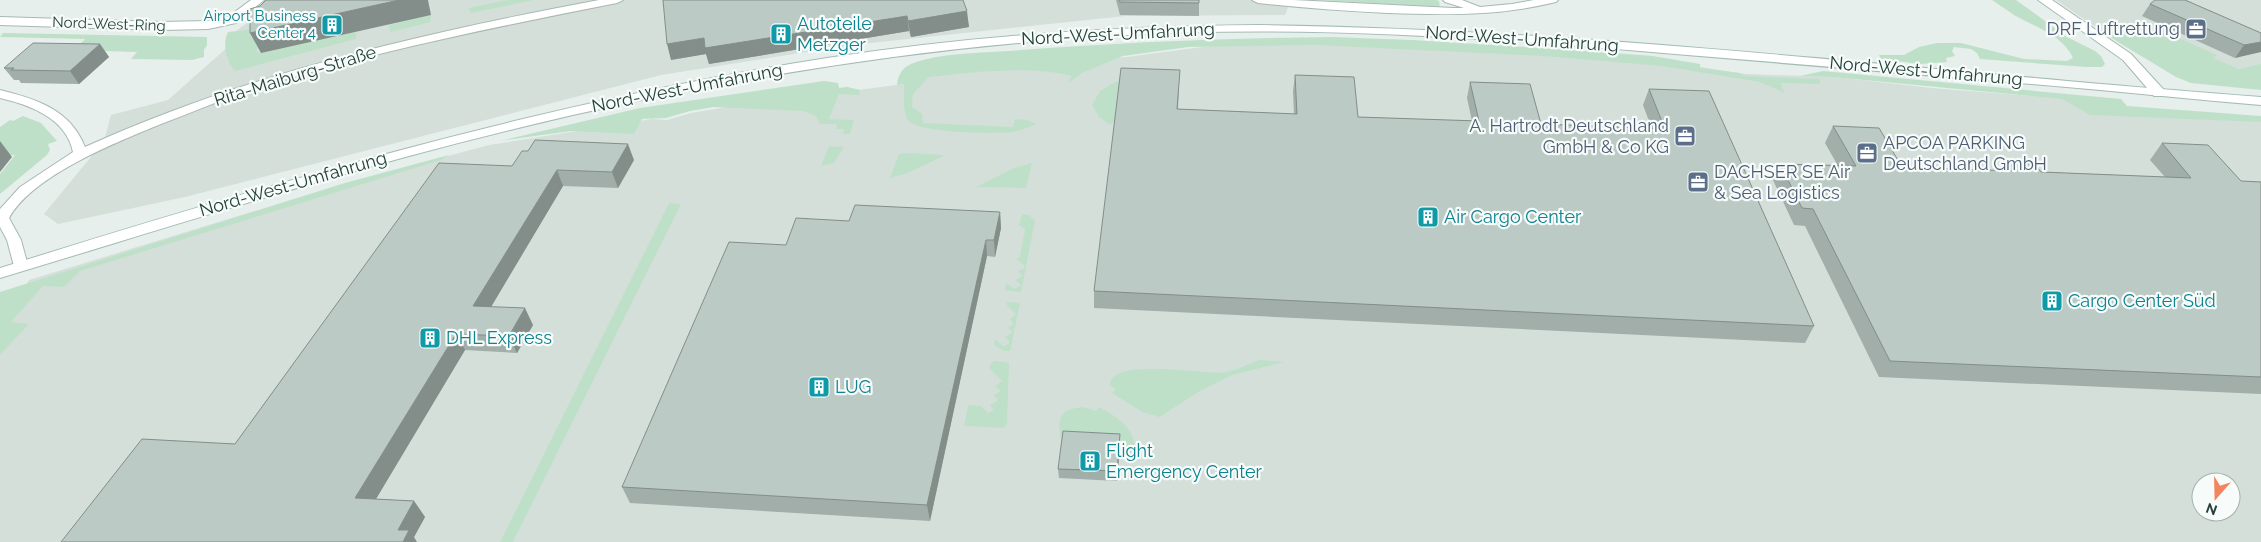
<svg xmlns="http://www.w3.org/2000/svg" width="2261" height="542" font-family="Raleway,sans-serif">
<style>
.built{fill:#d4dfda;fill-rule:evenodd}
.green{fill:#bfe0c8}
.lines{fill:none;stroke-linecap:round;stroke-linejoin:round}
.minor-casing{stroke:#a8b8b2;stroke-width:2}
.secondary-casing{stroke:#a4bbb3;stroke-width:2}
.minor{fill:#fff;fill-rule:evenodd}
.secondary{fill:#fff;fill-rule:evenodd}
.wall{fill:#a1aea9}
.shaded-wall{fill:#838d89}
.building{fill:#bbcac4;stroke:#838d89}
.labels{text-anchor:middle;stroke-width:4.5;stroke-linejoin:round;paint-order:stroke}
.far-culture-label{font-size:15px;fill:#0d838f;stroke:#f7fbf9;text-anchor:end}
.far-street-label{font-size:15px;fill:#24423a;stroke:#f7fbf9}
.culture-label{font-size:18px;fill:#0d838f;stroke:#f7fbf9;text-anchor:start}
.service-label{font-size:18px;fill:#4e5e75;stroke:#f7fbf9;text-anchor:end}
.street-label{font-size:18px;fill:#24423a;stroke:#f7fbf9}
</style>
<rect width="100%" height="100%" fill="#e6efeb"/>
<path class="built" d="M278,0H1291L1285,15L1125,16L851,45L661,75L185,197L58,224L44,214L104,141L111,115L168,100L230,45L236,31Z
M2056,0H2261V66L2239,70L2117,37L2113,39Z
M1331,41L1667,62L1746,74L1834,77L1932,88L2117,103L2133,108L2261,119V542H0V334L29,280L343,184L489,145L652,119L667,120L691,113L847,87L858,90L904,84L913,77L1067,60L1127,57L1232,43ZM2201,482H2231V512H2201Z"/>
<path class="green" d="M508,0H534L471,13L468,8Z
M1318,0H1436L1439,1L1440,7Z
M1992,0H2016L2067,37L2095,51L2101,56L2105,64L2102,67H2086L1980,59L1977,53L1971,49L1954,47L1952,51L1955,56L1946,58L1947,62L1920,64L1881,59L1879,55H1904L1919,47L1937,43H1961L2024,59L2067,61L2073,58C2063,35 2035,27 2014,15C2007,10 1999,5 1992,0Z
M430,15L431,22L390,32L389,25Z
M257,29V52L260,53L356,32V39L235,71C226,61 222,44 228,32Z
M2117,30L2148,35L2163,31L2217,55L2213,58L2239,69L2261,64V90L2191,83L2176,77L2113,39L2110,32Z
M3,33L207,37V45L204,50V57L192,60L131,59L137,52L74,50L85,39L0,37Z
M1333,37L1412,40L1557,49L1653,56L1700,64V68L1739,73L1745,76L1819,79L1821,84L1780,83L1785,93L1760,82L1662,66L1544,56L1316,45L1188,47L1123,56L1082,73L1067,84L1072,76C1028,65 974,72 929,77L913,94L912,107L922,114L923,123L1013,127L1015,119L1027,120L1036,124C1030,127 1024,129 1018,131C999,135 924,133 910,122C901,114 905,95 904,84L897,85C898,75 902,68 911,64C939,52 990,53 1021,50C1125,42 1228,38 1333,37Z
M1823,71L2121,99L2127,106L2261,116V122L2090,115L2062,99L1832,77L1800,76Z
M824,81L838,83L839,88L847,87L860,90L859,95L839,94L829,119L854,120L850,134H843L844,129H836L837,124H820L816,116L803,111L714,107L690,111L666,118L642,119L634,134L571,131L500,141L640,108Z
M1117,81L1121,83L1116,120L1110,125L1099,117L1092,105L1100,91Z
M23,116L41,123L57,141L48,144L50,150L47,155L0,194V174L15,155L0,156V127L10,120L13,121Z
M829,146L844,147L834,163L821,166Z
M909,153L942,155L944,156L905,174L890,178L899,154Z
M449,155L441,160L80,271L64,287L43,286L11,322L29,324L0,355V292L345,183Z
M1032,163L1026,188L976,187L1014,168Z
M669,203L681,204L513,542H500Z
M1022,214L1029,215L1035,221L1021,292L1005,290L1006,283L1015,289L1021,285L1015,280L1023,276L1018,271L1024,269L1025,266L1016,259L1020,257L1025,229L1019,225Z
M1007,302L1020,303L1010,351H1004L994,345L995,339L1004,347L1010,342L1005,337L1013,332L1008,328L1014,324L1010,319L1016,314L1007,305Z
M1259,360L1284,362L1232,375L1198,392L1160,417L1142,412L1112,393L1116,389L1110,386C1109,355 1207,376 1226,372C1237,370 1249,364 1259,360Z
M995,361L1009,363L1007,423L1004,428L964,426L968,405L981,406L988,413L994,410L990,405L998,400L994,395L1001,391L995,386L1002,381L989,368L991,363Z
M1084,407L1096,411L1099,407C1123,420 1136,430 1136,458L1123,457V441L1060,438C1058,416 1060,409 1084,407Z"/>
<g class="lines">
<g class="minor-casing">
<path id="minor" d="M251,0H264L236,23L208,29L161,30L0,25V17L161,22L208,21L228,17Z
M599,0H623L617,3C491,28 365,53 242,93C215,102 188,114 161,124C117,142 33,175 9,218L21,240L28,266L26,270H16L14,266L7,240L0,227V209L20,187L73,152C66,118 30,105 0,98V90C36,99 70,109 85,147C249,73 423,33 599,0Z
M1252,0H1293L1453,8H1464L1445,2L1443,0H1462L1480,7L1512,4L1534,0H1558L1556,2C1500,16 1445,15 1388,13C1345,11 1301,8 1258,3Z
M2038,0H2052L2131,54L2164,90L2165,93L2164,96H2154L2123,60Z"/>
</g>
<g class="secondary-casing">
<path id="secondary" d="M1259,25C1594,29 1927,72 2261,97V105C2188,99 2116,91 2043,85C1921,74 1798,64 1675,54C1488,38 1299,24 1112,36C874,50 638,94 409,156C271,194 136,237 0,278V268C272,183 545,102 827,58C970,36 1114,26 1259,25Z"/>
</g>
<use href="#minor" class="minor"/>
<use href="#secondary" class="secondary"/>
</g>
<path class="wall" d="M963,0L969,27L911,37L909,31L709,64L706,54L671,60Z
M1116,0H1199V16L1120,15Z
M2150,4L2261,33L2235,58L2142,16Z
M100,44L109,57L79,84L21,83L19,80H14L4,68Z
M1295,75L1358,117L1472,121L1467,98L1470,82L1541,124L1652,129L1643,105L1649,89L1814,326L1805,343L1094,308V291L1179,86L1178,109L1294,114L1293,91Z
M1833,126L1902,167L2006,171L2011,163L2041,172L2165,177L2150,160L2162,143L2241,181L2261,182V394L1879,377L1805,226L1794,225L1773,180L1780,164L1838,166L1825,143Z
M528,151L634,160L618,188L563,186L491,307L533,325L517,353L465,350L376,499L414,501L425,517L414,537L235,444L512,166Z
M1000,212L1001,228L995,257L987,256L930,521L630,503L622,487L786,245L849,221Z
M1120,443L1117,481L1059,478L1058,469Z"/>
<path class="shaded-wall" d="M399,0H428L431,15L261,53L250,33Z
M967,11L969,27L911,37L908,21Z
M907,16L909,31L709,64L706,54L671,60L667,44L704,38Z
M2261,42V52L2235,58L2244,45Z
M100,44L109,57L79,84L70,71Z
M0,141L12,157L0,172Z
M628,144L634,160L618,188L612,172Z
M557,170L563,186L482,322L473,306Z
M1000,212L1001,228L995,257L994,240Z
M986,240L987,256L930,521L927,505Z
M525,308L533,325L517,353L509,336Z
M456,334L465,350L367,514L355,498Z
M1120,434V443L1117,481V471Z
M414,501L425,517L414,537L417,542H403L398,530Z"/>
<path class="building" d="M266,0H399L250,33V9L260,6Z
M663,0H963L967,11L908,21L907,16L705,48L704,38L667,44Z
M1119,0H1199V3L1120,2Z
M2155,0H2185L2261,33V42L2244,45L2150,4Z
M33,43L100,44L70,71L11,70L14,68H4Z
M1121,68L1180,70L1177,109L1297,114L1295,75L1325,76L1354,77L1358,117L1479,121L1470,82L1530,84L1541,124L1665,129L1649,89L1709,91L1814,326L1094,291Z
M1833,126L1879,128L1902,167L2016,171L2011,163L2035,164L2041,172L2191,178L2162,143L2208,145L2241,181L2261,182V377L1890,361L1813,209L1802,208L1780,164L1856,166Z
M535,140L628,144L612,172L557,170L473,306L525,308L509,336L456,334L355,498L414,501L398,530H409L403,542H61L142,439L235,444L439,163L512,166L522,151H528Z
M855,205L1000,212L994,240H986L927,505L622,487L729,242L786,245L796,218L849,221Z
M1063,431L1120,434L1117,471L1058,469Z"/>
<defs>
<g id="building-square" transform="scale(1.125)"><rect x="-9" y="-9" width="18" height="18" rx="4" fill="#0f9aa8" stroke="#f7fbf9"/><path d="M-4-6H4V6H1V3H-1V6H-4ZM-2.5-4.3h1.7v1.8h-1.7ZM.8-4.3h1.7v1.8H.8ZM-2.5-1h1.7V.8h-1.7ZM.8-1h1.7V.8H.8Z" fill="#fff"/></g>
<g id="office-square" transform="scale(1.125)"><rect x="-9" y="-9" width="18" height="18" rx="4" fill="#5c6f8a" stroke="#f7fbf9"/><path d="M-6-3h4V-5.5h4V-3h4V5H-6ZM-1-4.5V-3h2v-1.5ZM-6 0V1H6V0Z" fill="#fff"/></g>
</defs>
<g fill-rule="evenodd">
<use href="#building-square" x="332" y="25"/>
<use href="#office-square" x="2196" y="29"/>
<use href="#building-square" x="781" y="34"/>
<use href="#office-square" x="1685" y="136"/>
<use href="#office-square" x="1867" y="153"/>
<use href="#office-square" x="1698" y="182"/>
<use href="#building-square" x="1428" y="217"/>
<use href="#building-square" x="2052" y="301"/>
<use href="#building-square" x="430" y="338"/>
<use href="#building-square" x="819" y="387"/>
<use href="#building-square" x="1090" y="461"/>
</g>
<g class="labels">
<g class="far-culture-label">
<text x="316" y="21">Airport Business<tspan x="316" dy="17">Center 4</tspan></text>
</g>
<g class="far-street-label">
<text transform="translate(109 24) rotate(2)" y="5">Nord-West-Ring</text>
</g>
<g class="culture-label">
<text x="797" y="30">Autoteile<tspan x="797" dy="21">Metzger</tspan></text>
<text x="1444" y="223">Air Cargo Center</text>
<text x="2068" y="307">Cargo Center Süd</text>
<text x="446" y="344">DHL Express</text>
<text x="835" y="393">LUG</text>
<text x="1106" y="457">Flight<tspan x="1106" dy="21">Emergency Center</tspan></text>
</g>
<g class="service-label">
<text x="2180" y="35">DRF Luftrettung</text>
<text x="1669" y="132">A. Hartrodt Deutschland<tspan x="1669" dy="21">GmbH &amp; Co KG</tspan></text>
<text x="1883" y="149" text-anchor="start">APCOA PARKING<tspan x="1883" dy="21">Deutschland GmbH</tspan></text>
<text x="1714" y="178" text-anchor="start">DACHSER SE Air<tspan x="1714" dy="21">&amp; Sea Logistics</tspan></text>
</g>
<g class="street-label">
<text transform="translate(1118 34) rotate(-3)" y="6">Nord-West-Umfahrung</text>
<text transform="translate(1522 39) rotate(4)" y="6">Nord-West-Umfahrung</text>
<text transform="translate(1926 71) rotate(5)" y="6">Nord-West-Umfahrung</text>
<text transform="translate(295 76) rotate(-17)" y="6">Rita-Maiburg-Straße</text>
<text transform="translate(687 88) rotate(-11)" y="6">Nord-West-Umfahrung</text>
<text transform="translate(293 184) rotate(-16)" y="6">Nord-West-Umfahrung</text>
</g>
</g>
<g transform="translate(2216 497) rotate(200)"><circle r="24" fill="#f7fbf9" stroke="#a3b1ad"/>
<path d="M0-4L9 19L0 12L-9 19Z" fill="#f4845f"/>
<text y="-8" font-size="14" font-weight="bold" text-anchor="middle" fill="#24423a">N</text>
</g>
</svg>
